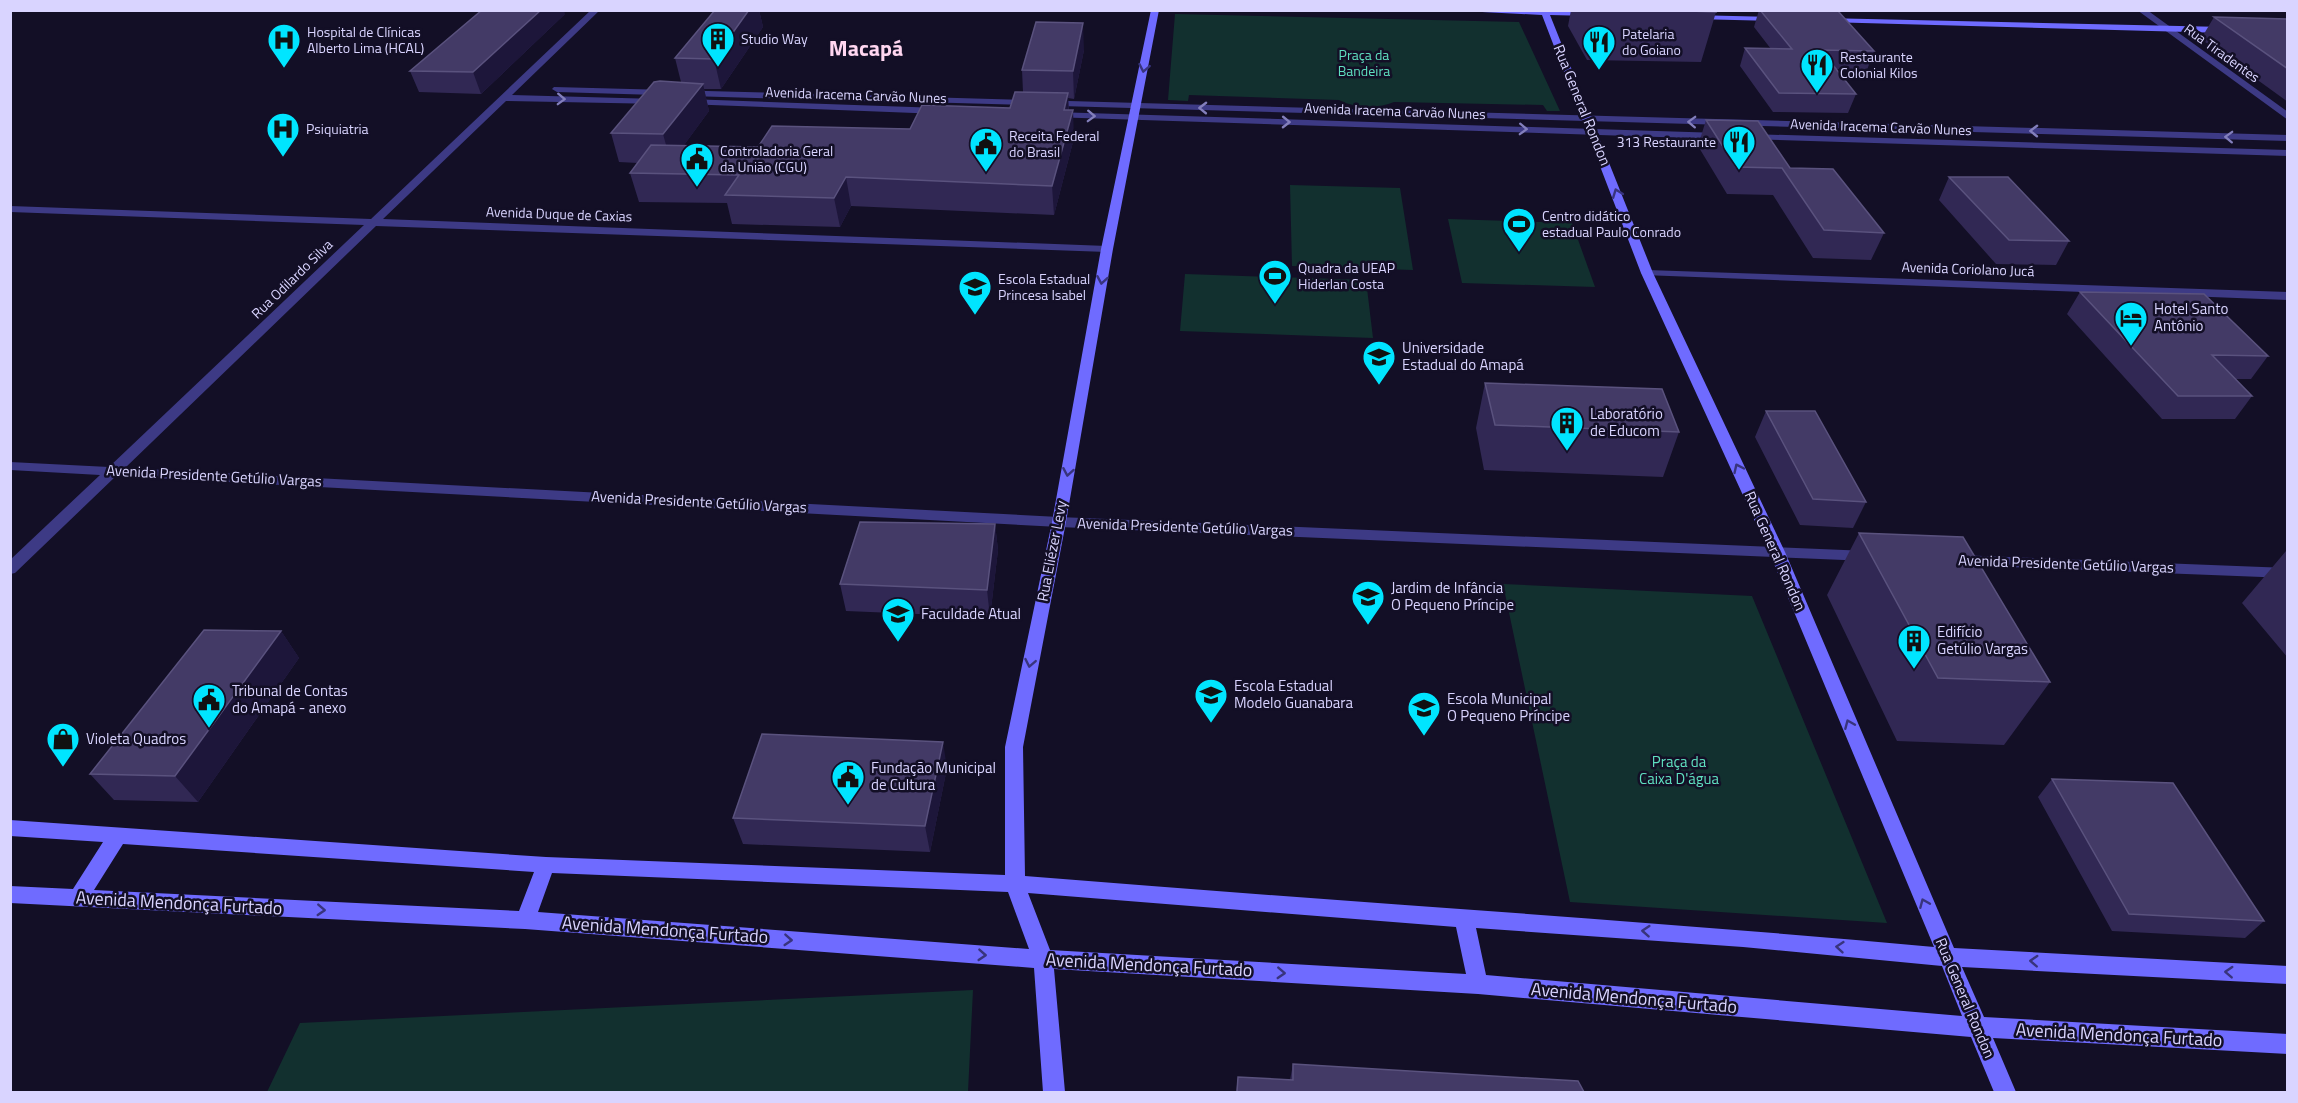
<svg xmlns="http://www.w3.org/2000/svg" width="2298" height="1103" font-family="'Titillium Web',sans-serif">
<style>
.green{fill:#12302f}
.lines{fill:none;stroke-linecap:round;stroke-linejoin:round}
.street{fill:#3d3a85;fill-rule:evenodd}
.secondary{fill:#6f6bff;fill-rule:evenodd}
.wall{fill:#312854}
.shaded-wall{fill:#1d163a}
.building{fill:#433a66;stroke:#5a527e;stroke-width:1.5}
.oneway{stroke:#38347d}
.oneway2{stroke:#837fbc}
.labels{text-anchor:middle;stroke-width:5;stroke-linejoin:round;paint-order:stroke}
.far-poi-label{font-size:14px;fill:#d9d4ff;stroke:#130f26;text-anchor:start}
.far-street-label{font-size:14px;fill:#d9d4ff;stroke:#130f26}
.far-park-label{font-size:14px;fill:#5fe0c0;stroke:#130f26}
.street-label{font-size:15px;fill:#d9d4ff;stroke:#130f26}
.poi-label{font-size:15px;fill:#d9d4ff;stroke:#130f26;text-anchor:start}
.park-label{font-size:15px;fill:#5fe0c0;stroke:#130f26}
.near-street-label{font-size:18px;fill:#d9d4ff;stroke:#130f26}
.far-town-label{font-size:22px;font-weight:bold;fill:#ffd6f0;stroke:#130f26}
</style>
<rect width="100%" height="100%" fill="#130f26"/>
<path class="green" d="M1175,14L1519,22L1560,111H1547L1543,105L1394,102C1378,109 1354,108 1339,100L1189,95L1188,101L1168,100Z
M1290,185L1400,188L1413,270L1292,266Z
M1448,219L1572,223L1595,287L1462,283Z
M1185,274L1366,280L1373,338L1180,331Z
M1503,584L1752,596L1887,923L1570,902Z
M973,990L968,1092H267L300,1023Z"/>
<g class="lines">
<path class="street" d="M591,10H600L512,95L658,99L663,102L661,104L506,101L383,219L1107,246L1113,249L1107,252L376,226L125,468L1059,517L1868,551L1876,556L1868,561L1059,527L116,476L15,573L10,574V560L100,475L10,470V462L109,467L364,225L10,212V206L371,219Z
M2137,10H2147L2288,112V120Z
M554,87L893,96L898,99L893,102L557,92L552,89Z
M923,97L2288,135V141L920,102L918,100Z
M688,99L940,108L945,111L940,114L685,104L683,102Z
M1054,112L1720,133L1725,136L1720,139L1051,117L1049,115Z
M1750,134L2288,150V156L1747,139L1745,137Z
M1647,270L2288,292V300L1643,275L1641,273Z
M1958,555L2288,568V578L1958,565L1950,560Z"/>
<path class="secondary" d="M1151,10H1159L1113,249L1066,522L1023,747L1025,876C1328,901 1630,919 1934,947L1769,552L1641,273L1542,15L1443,10L1589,12H1592V16L1550,15L1653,273L1785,552L1954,948L2288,966V984L1962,967L1984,1017L2288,1034V1054L1993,1038L2016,1092H1994L1971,1037L1478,994L1054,969L1065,1092H1043L1034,968L525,929L10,903V886L73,889L103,842L10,836V820L546,857L1005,875V747L1052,522L1101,249ZM123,844L534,872L519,911L94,890ZM552,873L1008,892L1029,949L538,912ZM1028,893L1456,927L1466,974L1050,950ZM1476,928L1743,947L1942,966L1962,1016L1486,975Z
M1691,15L1775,17L1779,19L1775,21L1694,19H1691Z
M1823,18L2225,27L2229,30L2225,33L1826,22L1822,20Z"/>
</g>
<path class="wall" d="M715,10H759L763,27L721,89H704L709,111L684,145L758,147L910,129L1010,108L1023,92L1022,70L1084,50L1074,99L1068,98L1069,110L1074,138L1054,215L851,206L840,227L732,224L727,203L639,202L630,173L638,163L619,162L611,133L681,82L675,58Z
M1571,10H1715L1716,12L1701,62L1587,60L1568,26Z
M1759,10H1795L1874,51L1867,70L1836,69L1856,94L1848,113L1773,112L1740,66L1745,48L1771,49L1754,27Z
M565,14L481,94L419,92L410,71Z
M2214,17L2288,19V102L2201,39Z
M1706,120L1790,168L1884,233L1871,260L1813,258L1773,195L1727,194L1698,146Z
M1949,177L2069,241L2056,265L1996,264L1939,200Z
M2080,292L2268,356L2251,379H2235L2252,396L2235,419H2162L2067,314Z
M1485,383L1679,432L1663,477L1484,470L1476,428Z
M1766,411L1866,502L1853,528L1800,525L1755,437Z
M995,524L998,550L990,617L846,611L840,584Z
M1859,533L2050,682L2004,745L1897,741L1827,595Z
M2286,551H2288V658L2242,603Z
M281,631L299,658L198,802L114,800L90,774Z
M947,768L930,852L743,844L733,818Z
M2052,779L2264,921L2245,938L2112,931L2038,797Z
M1293,1064L1584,1092H1236L1238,1077L1290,1080Z"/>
<path class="shaded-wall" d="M541,10H564L565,14L481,94L473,72Z
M749,10H759L763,27L721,89L714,59Z
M1083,23L1084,50L1074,99L1073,71Z
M703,84L709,111L671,163L663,134Z
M1068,93L1069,121L1064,110Z
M1073,110L1074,138L1054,215L1052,186Z
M846,177L851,206L840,227L834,198Z
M995,524L998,550L990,617L987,590Z
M281,631L299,658L198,802L175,776Z
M943,742L947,768L930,852L925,826Z"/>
<path class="building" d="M482,10H541L473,72L410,71Z
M715,10H749L714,59L675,58Z
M1660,10H1715L1716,12Z
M1760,10L1838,11L1874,51L1821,50L1856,94L1779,93L1745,48L1792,49Z
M2214,17L2288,19V69Z
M1036,22L1083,23L1073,71L1022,70Z
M660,81L703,84L663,134L611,133L654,82Z
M1015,92L1068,93L1064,110H1073L1052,186L846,177L834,198L725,195L739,175L630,173L651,145L758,147L772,126L910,129L922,105L1010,108Z
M1706,120L1758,121L1790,168L1833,169L1884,233L1824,230L1782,168L1736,167Z
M1949,177H2008L2069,241L2009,240Z
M2080,292L2204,294L2268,356L2212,355L2252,396H2178Z
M1485,383L1662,389L1679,432L1495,425Z
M1766,411H1815L1866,502L1813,499Z
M860,522L995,524L987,590L840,584Z
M1859,533L1963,537L2050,682L1938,678Z
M204,630L281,631L175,776L90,774Z
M762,734L943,742L925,826L733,818Z
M2052,779L2173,783L2264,921L2129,914Z
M1293,1064L1578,1081L1584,1092H1237L1238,1077L1293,1080Z"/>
<defs><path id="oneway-chevron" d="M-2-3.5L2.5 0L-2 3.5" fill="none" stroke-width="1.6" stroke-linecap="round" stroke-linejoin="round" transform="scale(1.5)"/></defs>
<g class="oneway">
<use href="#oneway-chevron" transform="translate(1144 68) rotate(101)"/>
<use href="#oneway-chevron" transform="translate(1617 193) rotate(-111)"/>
<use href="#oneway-chevron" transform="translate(1102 280) rotate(100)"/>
<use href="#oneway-chevron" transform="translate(1738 468) rotate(-115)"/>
<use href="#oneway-chevron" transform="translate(1068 472) rotate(100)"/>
<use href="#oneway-chevron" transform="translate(1030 663) rotate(101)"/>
<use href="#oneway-chevron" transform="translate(1849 724) rotate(-113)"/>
<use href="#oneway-chevron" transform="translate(1924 903) rotate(-113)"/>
<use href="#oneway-chevron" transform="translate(321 910) rotate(3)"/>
<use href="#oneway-chevron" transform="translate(1646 931) rotate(-176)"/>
<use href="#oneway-chevron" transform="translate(788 940) rotate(4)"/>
<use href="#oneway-chevron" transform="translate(1840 947) rotate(-175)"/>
<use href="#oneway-chevron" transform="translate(982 955) rotate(4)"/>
<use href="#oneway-chevron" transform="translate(2034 961) rotate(-177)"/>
<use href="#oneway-chevron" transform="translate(2229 972) rotate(-177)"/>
<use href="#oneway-chevron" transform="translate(1281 973) rotate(3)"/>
</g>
<g class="oneway2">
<use href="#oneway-chevron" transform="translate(561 99) rotate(2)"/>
<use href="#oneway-chevron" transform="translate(1203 108) rotate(-179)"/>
<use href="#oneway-chevron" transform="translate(1091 116) rotate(2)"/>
<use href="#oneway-chevron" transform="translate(1286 122) rotate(1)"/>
<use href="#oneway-chevron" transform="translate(1692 122) rotate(-178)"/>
<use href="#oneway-chevron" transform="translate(1523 129) rotate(2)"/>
<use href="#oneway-chevron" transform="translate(2034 131) rotate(-179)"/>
<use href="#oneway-chevron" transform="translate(2229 137) rotate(-178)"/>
</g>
<defs>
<g id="building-pin" transform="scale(1.725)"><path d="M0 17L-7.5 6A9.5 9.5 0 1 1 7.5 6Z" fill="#00e5ff" stroke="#130f26"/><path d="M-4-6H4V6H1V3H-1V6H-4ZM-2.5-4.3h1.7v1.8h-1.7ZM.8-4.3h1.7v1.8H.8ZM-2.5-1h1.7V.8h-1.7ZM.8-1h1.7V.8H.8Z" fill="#111"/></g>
<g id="hospital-pin" transform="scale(1.725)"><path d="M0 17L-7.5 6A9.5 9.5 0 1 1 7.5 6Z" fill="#00e5ff" stroke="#130f26"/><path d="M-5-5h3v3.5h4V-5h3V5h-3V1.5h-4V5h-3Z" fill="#111"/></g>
<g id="restaurant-pin" transform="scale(1.725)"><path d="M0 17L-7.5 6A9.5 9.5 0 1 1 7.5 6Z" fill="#00e5ff" stroke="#130f26"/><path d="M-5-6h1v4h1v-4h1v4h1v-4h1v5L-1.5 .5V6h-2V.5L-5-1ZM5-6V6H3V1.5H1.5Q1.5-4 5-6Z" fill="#111"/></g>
<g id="civic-pin" transform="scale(1.725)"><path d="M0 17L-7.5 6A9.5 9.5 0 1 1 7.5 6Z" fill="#00e5ff" stroke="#130f26"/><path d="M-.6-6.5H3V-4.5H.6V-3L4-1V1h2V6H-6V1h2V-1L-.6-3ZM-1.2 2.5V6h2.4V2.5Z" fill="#111"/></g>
<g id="stadium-pin" transform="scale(1.725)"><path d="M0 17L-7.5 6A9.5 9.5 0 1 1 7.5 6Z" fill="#00e5ff" stroke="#130f26"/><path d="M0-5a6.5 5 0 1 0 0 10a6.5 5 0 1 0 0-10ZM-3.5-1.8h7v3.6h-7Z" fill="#111"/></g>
<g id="school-pin" transform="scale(1.725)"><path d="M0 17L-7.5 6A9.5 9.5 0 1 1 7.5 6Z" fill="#00e5ff" stroke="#130f26"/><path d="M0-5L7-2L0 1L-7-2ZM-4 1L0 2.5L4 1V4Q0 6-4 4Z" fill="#111"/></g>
<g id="hotel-pin" transform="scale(1.725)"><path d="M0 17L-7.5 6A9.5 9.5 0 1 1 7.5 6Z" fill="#00e5ff" stroke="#130f26"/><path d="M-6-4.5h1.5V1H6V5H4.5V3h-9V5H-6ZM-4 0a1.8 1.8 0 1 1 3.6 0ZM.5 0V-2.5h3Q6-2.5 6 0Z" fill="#111"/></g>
<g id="university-pin" transform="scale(1.725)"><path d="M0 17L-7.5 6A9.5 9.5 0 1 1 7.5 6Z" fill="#00e5ff" stroke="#130f26"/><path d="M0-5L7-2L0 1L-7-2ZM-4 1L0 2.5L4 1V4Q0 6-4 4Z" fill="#111"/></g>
<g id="shop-pin" transform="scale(1.725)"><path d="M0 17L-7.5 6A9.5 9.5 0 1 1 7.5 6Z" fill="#00e5ff" stroke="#130f26"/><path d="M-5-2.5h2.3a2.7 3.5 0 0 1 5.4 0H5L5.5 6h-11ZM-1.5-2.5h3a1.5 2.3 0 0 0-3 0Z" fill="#111"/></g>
</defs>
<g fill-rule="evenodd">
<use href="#building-pin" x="718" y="39"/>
<use href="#hospital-pin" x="284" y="40"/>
<use href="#restaurant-pin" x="1599" y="42"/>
<use href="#restaurant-pin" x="1817" y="65"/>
<use href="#hospital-pin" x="283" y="129"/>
<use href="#restaurant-pin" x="1739" y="142"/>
<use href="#civic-pin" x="986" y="144"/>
<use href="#civic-pin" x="697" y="159"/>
<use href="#stadium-pin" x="1519" y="224"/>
<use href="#stadium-pin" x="1275" y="276"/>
<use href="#school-pin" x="975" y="287"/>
<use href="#hotel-pin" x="2131" y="318"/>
<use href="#university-pin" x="1379" y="357"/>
<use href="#building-pin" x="1567" y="423"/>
<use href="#school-pin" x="1368" y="597"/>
<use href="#university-pin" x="898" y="614"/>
<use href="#building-pin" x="1914" y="641"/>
<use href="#school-pin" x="1211" y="695"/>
<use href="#civic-pin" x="209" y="700"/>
<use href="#school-pin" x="1424" y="708"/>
<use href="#shop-pin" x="63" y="739"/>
<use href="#civic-pin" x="848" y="777"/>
</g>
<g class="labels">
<g class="far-poi-label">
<text x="307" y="37">Hospital de Clínicas<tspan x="307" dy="16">Alberto Lima (HCAL)</tspan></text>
<text x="1622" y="39">Patelaria<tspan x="1622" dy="16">do Goiano</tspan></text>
<text x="741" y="44">Studio Way</text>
<text x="1840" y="62">Restaurante<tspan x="1840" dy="16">Colonial Kilos</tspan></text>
<text x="306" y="134">Psiquiatria</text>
<text x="1009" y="141">Receita Federal<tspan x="1009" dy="16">do Brasil</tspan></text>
<text x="1716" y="147" text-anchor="end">313 Restaurante</text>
<text x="720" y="156">Controladoria Geral<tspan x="720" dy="16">da União (CGU)</tspan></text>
<text x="1542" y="221">Centro didático<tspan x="1542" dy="16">estadual Paulo Conrado</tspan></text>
<text x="1298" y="273">Quadra da UEAP<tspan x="1298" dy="16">Hiderlan Costa</tspan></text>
<text x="998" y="284">Escola Estadual<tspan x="998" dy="16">Princesa Isabel</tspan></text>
</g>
<g class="far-street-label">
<text transform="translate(2222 53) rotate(36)" y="5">Rua Tiradentes</text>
<text transform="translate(856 95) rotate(2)" y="5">Avenida Iracema Carvão Nunes</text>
<text transform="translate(1395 111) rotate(2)" y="5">Avenida Iracema Carvão Nunes</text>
<text transform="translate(1881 127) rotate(2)" y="5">Avenida Iracema Carvão Nunes</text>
<text transform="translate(559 214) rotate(2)" y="5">Avenida Duque de Caxias</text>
<text transform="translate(1968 269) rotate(2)" y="5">Avenida Coriolano Jucá</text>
<text transform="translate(292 279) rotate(-44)" y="5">Rua Odilardo Silva</text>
</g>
<g class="far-park-label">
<text x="1364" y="60">Praça da<tspan x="1364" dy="16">Bandeira</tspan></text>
</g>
<g class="street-label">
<text transform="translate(1582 105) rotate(68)" y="5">Rua General Rondon</text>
<text transform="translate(214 476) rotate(3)" y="5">Avenida Presidente Getúlio Vargas</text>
<text transform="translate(699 502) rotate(3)" y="5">Avenida Presidente Getúlio Vargas</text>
<text transform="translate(1185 527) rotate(2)" y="5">Avenida Presidente Getúlio Vargas</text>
<text transform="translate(1052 551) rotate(-79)" y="5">Rua Eliézer Levy</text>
<text transform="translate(1775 551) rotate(66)" y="5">Rua General Rondon</text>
<text transform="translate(2066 564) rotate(2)" y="5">Avenida Presidente Getúlio Vargas</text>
<text transform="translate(1965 998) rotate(67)" y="5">Rua General Rondon</text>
</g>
<g class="poi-label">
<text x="2154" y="314">Hotel Santo<tspan x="2154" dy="17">Antônio</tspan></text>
<text x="1402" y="353">Universidade<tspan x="1402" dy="17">Estadual do Amapá</tspan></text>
<text x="1590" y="419">Laboratório<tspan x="1590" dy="17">de Educom</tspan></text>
<text x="1391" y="593">Jardim de Infância<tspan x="1391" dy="17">O Pequeno Príncipe</tspan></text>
<text x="921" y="619">Faculdade Atual</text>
<text x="1937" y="637">Edifício<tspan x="1937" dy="17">Getúlio Vargas</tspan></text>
<text x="1234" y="691">Escola Estadual<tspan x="1234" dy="17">Modelo Guanabara</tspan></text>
<text x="232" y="696">Tribunal de Contas<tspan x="232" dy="17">do Amapá - anexo</tspan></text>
<text x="1447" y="704">Escola Municipal<tspan x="1447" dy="17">O Pequeno Príncipe</tspan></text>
<text x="86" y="744">Violeta Quadros</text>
<text x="871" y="773">Fundação Municipal<tspan x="871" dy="17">de Cultura</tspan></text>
</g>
<g class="park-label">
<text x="1679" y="767">Praça da<tspan x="1679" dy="17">Caixa D'água</tspan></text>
</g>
<g class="near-street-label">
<text transform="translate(179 903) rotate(3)" y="6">Avenida Mendonça Furtado</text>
<text transform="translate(665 930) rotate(4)" y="6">Avenida Mendonça Furtado</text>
<text transform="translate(1149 965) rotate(3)" y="6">Avenida Mendonça Furtado</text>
<text transform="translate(1634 998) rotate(5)" y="6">Avenida Mendonça Furtado</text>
<text transform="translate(2119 1035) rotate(3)" y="6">Avenida Mendonça Furtado</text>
</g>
<g class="far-town-label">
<text x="866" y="56">Macapá</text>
</g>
</g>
<rect width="2298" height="1103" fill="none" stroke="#d9d4ff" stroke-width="24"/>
</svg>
